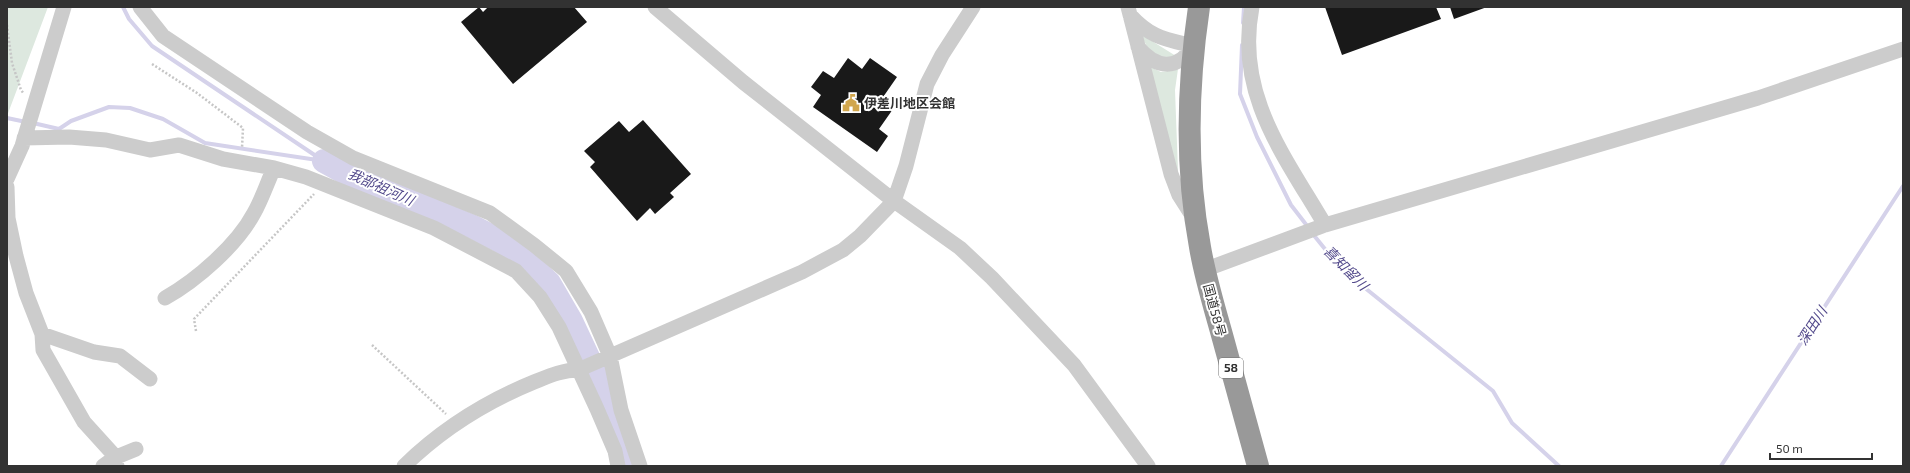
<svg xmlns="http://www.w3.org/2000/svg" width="1910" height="473" font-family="'Exo 2','Noto Sans JP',sans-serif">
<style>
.green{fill:#dde8df}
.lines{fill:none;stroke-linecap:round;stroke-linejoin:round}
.stream{stroke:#d5d2ea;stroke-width:4}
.river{stroke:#d5d2ea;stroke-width:24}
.building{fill:#191919}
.path{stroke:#c6c6c6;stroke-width:2.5;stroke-dasharray:2 2;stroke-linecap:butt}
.minor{stroke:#ccc;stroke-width:15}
.highway{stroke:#999;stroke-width:22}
.labels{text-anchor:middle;stroke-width:4;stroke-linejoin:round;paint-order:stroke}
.shield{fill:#fff;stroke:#707070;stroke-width:1}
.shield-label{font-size:12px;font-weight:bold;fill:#323232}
.poi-label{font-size:13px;font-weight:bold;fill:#323232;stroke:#fff;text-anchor:start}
.street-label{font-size:13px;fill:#323232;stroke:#fff}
.water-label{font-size:14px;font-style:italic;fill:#52498b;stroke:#fff}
</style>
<rect width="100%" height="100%" fill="#fff"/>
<path class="green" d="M7,7H48L7,116Z
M1139,33L1176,56C1154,60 1149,50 1139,33Z
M1146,65L1161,72L1178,69L1175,90L1178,171H1176Z"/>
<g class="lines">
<path class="stream" d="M123,7L129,19L152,46L322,160
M1243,23L1244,7
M1242,45L1240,94L1257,137L1291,205L1308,227
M7,118L26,122
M33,123L59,129L71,121L109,107L130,108L163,119L205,143L324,161
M1312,233L1329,254L1365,288L1493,391L1512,423L1559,466
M1721,466L1903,186"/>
<path class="river" d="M324,161L344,172L471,226L500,241L528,263L549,283L571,321L594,370L617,432L628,466"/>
</g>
<path class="building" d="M479,7L483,12L488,7H574L587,22L513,84L461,22Z
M1325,7H1436L1441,19L1342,55Z
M1450,7H1487L1454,19Z
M848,58L862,69L870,58L897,77L881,100L893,109L879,129L888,136L877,152L813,107L821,95L811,87L823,71L834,78Z
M643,120L691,174L670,193L674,197L655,214L650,208L637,221L590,167L595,162L584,151L619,121L629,132Z"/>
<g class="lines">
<path class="path" d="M7,25L12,63L21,90L24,94
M152,64L197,93L243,128L242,148
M196,331L194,319L314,194
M372,345L446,414"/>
<path class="minor" d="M140,7L163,36L307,132L353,158L490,213L534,245L566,271L591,312L610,356L621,410L640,466
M655,7L743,82L894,201L960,248L992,278L1074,365L1148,466
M1128,7L1171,174L1179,195L1193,217
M1252,7C1235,94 1284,155 1325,225
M1130,15C1151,38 1165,39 1193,46C1178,71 1156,69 1138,47
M24,138L69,137L106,140L150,150L179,145L223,159L274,168L306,177L434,228L516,271L540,297L559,327L597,409L615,451L618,466
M7,179L22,146L64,7
M7,187L8,218L16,256L26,293L42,334L43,350L84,422L113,454L117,466
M1204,270L1325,225L1758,98L1903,49
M165,298C197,280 237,245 254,213C262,199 267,183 274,168
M42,334L94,352L120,356L150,379
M103,466L114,458L136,449
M404,466C442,429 485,402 534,382C549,376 562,370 578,370L802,272L843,250L860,236L894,201L906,166L927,84L942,55L973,7"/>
<path class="highway" d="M1199,7C1187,88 1185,166 1200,247C1205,277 1214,306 1222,335C1234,379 1246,422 1258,466"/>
</g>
<defs>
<g id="civic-bare" transform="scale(1.38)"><path d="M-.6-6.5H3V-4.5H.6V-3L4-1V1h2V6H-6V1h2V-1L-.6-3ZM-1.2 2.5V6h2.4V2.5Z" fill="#d1a64d" stroke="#fff" stroke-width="2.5" paint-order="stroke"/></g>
</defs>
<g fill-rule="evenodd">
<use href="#civic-bare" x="851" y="103"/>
</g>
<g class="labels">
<rect class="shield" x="1219" y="358" width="24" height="20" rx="3"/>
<g class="shield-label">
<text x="1231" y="372">58</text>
</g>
<g class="poi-label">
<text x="864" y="108">伊差川地区会館</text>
</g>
<g class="street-label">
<text transform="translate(1215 310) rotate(75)" y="5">国道58号</text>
</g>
<g class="water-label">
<text transform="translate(381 187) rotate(24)" y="5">我部祖河川</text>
<text transform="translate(1346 268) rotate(45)" y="5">喜知留川</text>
<text transform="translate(1812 326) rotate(-57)" y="5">深田川</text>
</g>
</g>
<rect width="1910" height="473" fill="none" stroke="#323232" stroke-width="16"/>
<path d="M1770 453v6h102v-6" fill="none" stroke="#323232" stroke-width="2"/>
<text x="1776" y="453" font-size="12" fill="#323232" stroke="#ffffff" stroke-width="3" paint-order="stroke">50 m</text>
</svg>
